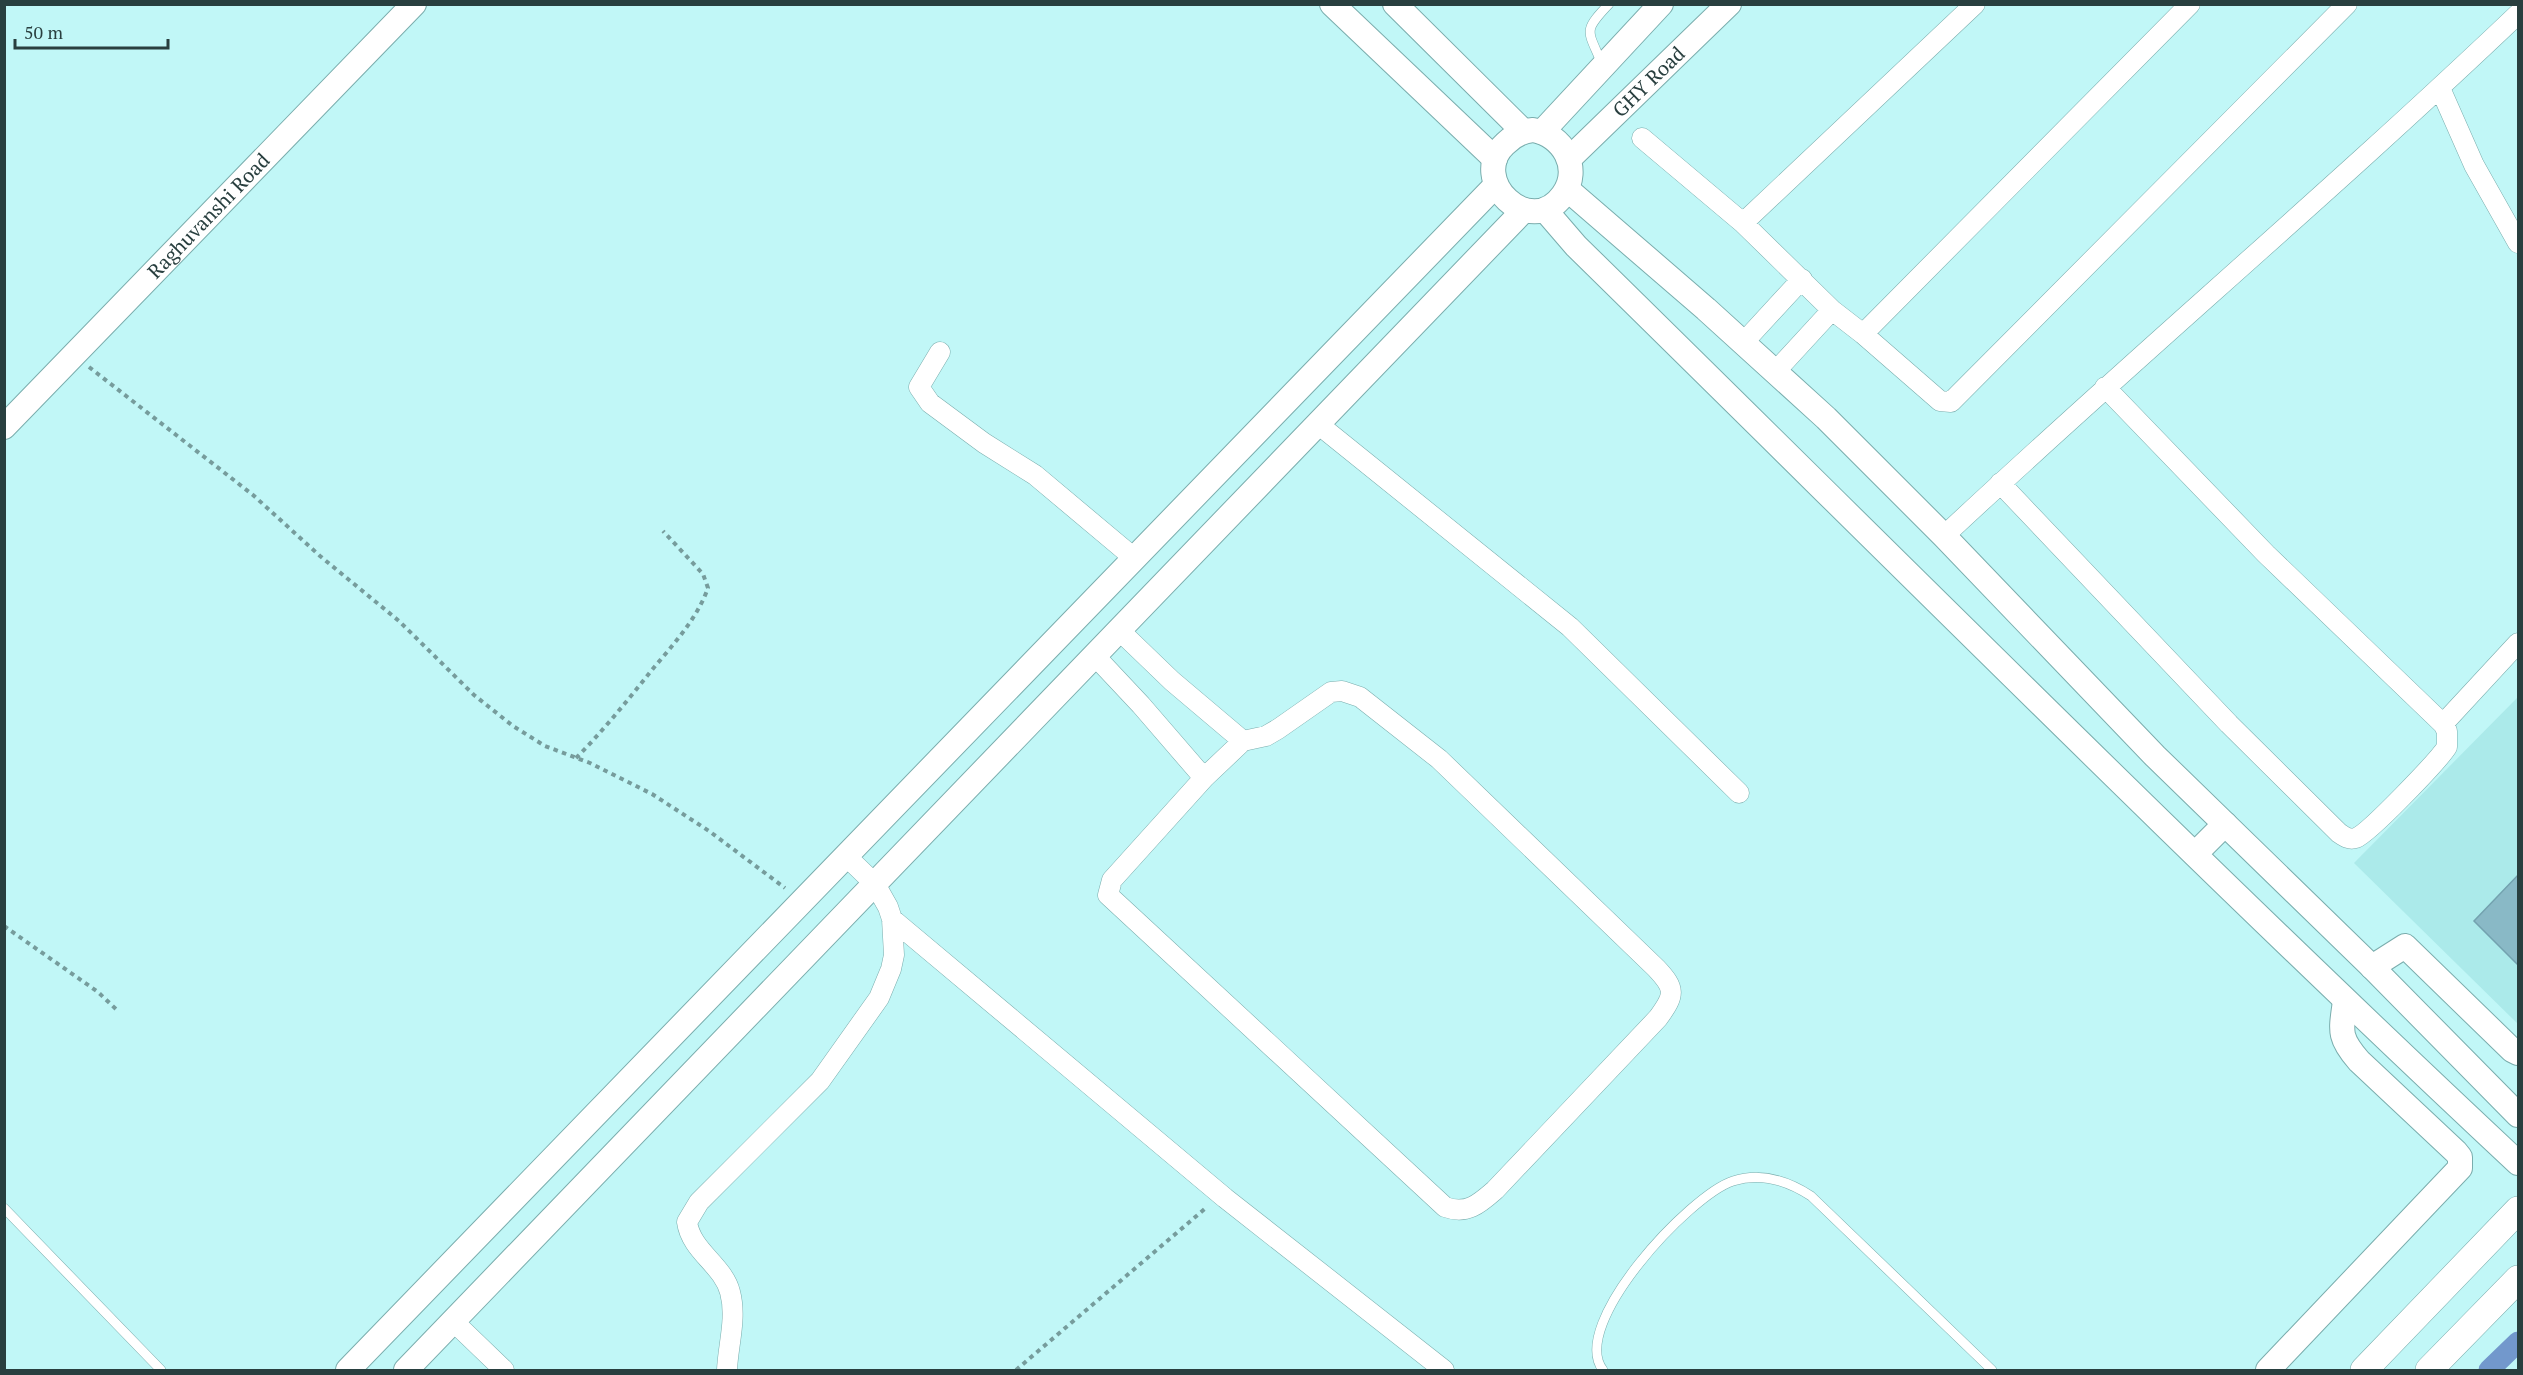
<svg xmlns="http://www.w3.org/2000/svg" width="2523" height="1375" font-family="'PT Serif',serif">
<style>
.built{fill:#abeaea}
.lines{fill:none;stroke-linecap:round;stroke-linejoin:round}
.canal{stroke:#7298cc;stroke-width:21}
.building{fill:#89b9c6;stroke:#73a2af;stroke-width:1.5}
.service-casing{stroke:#7aadad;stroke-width:10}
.minor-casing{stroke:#7aadad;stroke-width:21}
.tertiary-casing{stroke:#7aadad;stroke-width:26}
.secondary-casing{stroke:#7aadad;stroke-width:28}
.path{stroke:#769c9c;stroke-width:4;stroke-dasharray:4.5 4.5;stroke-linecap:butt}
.service{stroke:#fff;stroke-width:9}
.minor{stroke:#fff;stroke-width:20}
.tertiary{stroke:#fff;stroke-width:24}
.secondary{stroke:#fff;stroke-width:27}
.labels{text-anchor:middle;stroke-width:5;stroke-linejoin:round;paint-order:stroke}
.street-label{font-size:20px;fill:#293f3f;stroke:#c1f7f7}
</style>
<rect width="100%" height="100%" fill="#c1f7f7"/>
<path class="built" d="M2518,697V1024L2354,863Z"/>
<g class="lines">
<path class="canal" d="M2489,1370L2518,1342"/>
</g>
<path class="building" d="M2518,875V965L2474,921Z"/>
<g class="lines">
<g class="service-casing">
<path id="service" d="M1602,64C1588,30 1582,32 1609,4
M4,1208L161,1370
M1603,1370C1568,1325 1690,1195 1733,1181C1761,1172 1788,1181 1811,1196L1992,1370"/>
</g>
<g class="minor-casing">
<path id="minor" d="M1975,4L1743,223L1832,310L1863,334L1940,401L1951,402L2347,4
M2440,88L2474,165L2518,243
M1642,138L1743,223
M1863,334L2190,4
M1743,343L1802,279
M940,352L919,387L930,403L984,443L1035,475L1134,558
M1775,372L1832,310
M1318,424L1570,627L1739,793
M2000,483L2229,724L2339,833C2345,837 2349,840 2356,838C2369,833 2437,762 2447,747V731L2443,724L2266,554L2105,387
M1944,536C2133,359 2331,192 2518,14
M1119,630L1172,681L1243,741
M1095,656L1141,705L1204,778
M1342,691L1360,697L1439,759L1656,968C1676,989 1675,995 1658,1018L1495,1190C1479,1204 1467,1215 1445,1207L1108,895L1112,880L1204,778L1243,741L1266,736L1278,729L1331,692Z
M2443,724L2518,643
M892,919L1225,1198L1444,1370
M453,1321L504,1370
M727,1370C728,1345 737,1318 730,1292C723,1265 691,1251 687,1222L699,1202L820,1081L879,998L891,969L894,955L892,919L888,907L875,884L846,856"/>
</g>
<g class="tertiary-casing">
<g id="tertiary">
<path d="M1332,4L1495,159"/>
<path d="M1395,4L1523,131"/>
<path d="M1533,130C1563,135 1582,168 1563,195C1530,241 1467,179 1505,144C1513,136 1521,131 1533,130Z"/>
<path d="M1542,132L1661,4"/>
<path id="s1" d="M1569,159L1729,4"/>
<path d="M1567,189L1706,309L1826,418L1944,536L2155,756L2372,967L2518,1115"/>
<path d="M1545,210L1576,246C1889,553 2198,864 2518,1163"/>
<path id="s2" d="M4,427L414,4"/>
<path d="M2195,854L2225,824"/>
<path d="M2372,967L2405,946L2512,1050L2518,1053"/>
<path d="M348,1370L1496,185"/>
<path d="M406,1370L1524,210"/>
<path d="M2268,1370L2460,1168V1157L2456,1152L2359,1061C2338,1037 2341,1031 2345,1001"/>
</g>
</g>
<g class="secondary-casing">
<path id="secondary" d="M2364,1370L2518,1210
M2429,1370L2518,1279"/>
</g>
<path class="path" d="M89,367L253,495L320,556L399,621L474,695L513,726L545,746L590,763L652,794L709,831L785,888
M576,758C603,731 627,701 651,671C672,646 697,619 708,588L703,574L663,531
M4,926L98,992L118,1011
M1016,1370L1207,1207"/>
<use href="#service" class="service"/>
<use href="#minor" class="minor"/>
<use href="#tertiary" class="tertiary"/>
<use href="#secondary" class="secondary"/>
</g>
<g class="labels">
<g class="street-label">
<text dy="7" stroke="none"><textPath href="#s1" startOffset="111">GHY Road</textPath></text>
<text dy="7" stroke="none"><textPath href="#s2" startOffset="294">Raghuvanshi Road</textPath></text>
</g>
</g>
<rect width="2523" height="1375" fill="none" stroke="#293f3f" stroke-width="12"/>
<path d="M15 39v9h153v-9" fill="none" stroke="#293f3f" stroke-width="3"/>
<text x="24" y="39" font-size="18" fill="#293f3f" stroke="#c1f7f7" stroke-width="4.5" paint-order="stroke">50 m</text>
</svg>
